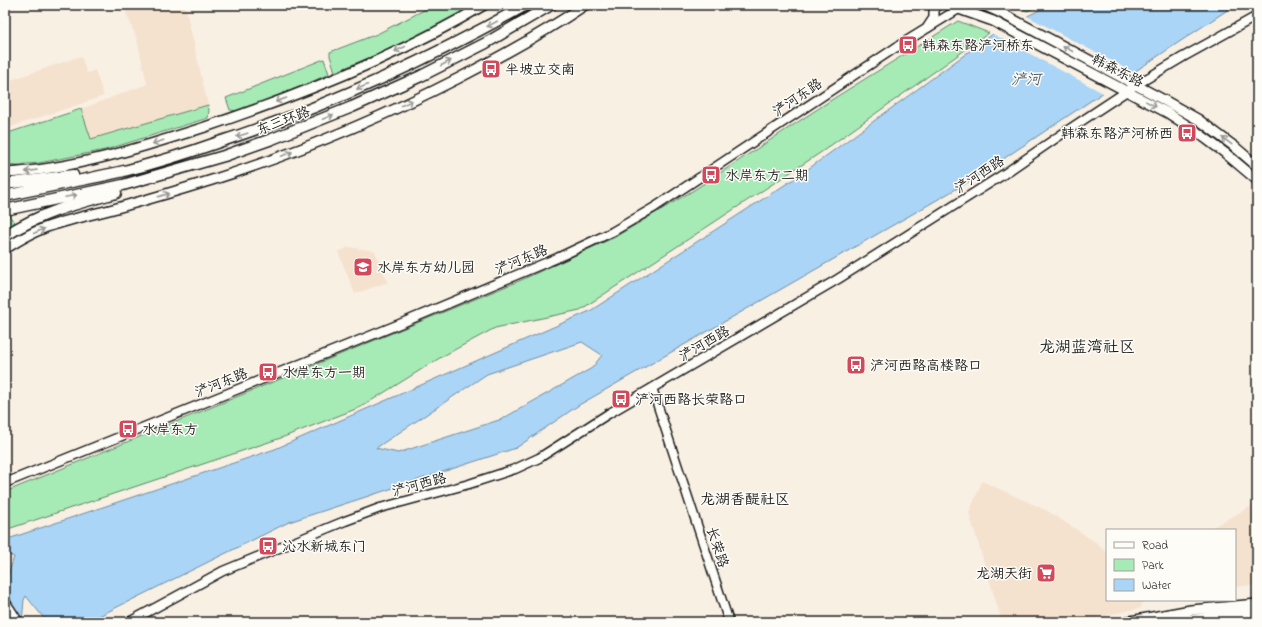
<svg xmlns="http://www.w3.org/2000/svg" width="1262" height="627" font-family="'Indie Flower','LXGW WenKai TC',sans-serif">
<style>
.built{fill:#f4e2ce}
.green{fill:#a6eab5;stroke:#618368}
.water{fill:#aad5f6;stroke:#718b9f;fill-rule:evenodd}
.pier{fill:#f9f0e4}
.lines{fill:none;stroke-linecap:round;stroke-linejoin:round}
.tertiary-casing{stroke:#1c1c1c;stroke-width:11}
.secondary-casing{stroke:#1c1c1c;stroke-width:12}
.primary-casing{stroke:#1c1c1c;stroke-width:13}
.trunk-casing{stroke:#1c1c1c;stroke-width:13}
.tertiary{stroke:#fdfcf7;stroke-width:8}
.secondary{stroke:#fdfcf7;stroke-width:9}
.primary{stroke:#fdfcf7;stroke-width:10}
.trunk{stroke:#fdfcf7;stroke-width:10}
.oneway{stroke:#989794}
.labels{text-anchor:middle;stroke-width:3;stroke-linejoin:round;paint-order:stroke}
.poi-label{font-size:14px;fill:#1c1c1c;stroke:#fdfcf7;text-anchor:start}
.street-label{font-size:14px;fill:#1c1c1c;stroke:#fdfcf7}
.water-label{font-size:15px;font-style:italic;fill:#4e5d68;stroke:#fdfcf7}
.neighbourhood-label{font-size:15px;fill:#1c1c1c;stroke:#fdfcf7}
.quarter-label{font-size:16px;fill:#1c1c1c;stroke:#fdfcf7}
</style>
<rect width="100%" height="100%" fill="#f9f0e4"/>
<filter id="ink" filterUnits="userSpaceOnUse"><feTurbulence type="fractalNoise" baseFrequency=".025" numOctaves="2"/><feDisplacementMap in="SourceGraphic" scale="8" xChannelSelector="R" yChannelSelector="G"/><feConvolveMatrix kernelMatrix="1 2 1 2 8 2 1 2 1" color-interpolation-filters="sRGB"/></filter>
<g filter="url(#ink)">
<path class="built" d="M123,5H185L208,105L91,139L81,109L147,84L137,40Z
M81,56L87,73L95,70L104,96L5,129V82Z
M349,247L375,251L388,282L355,294L338,252Z
M982,481L1048,511L1097,543L1107,553V600H1142L1141,608L1075,622H1002L969,513Z
M1257,503V585L1235,587V530H1207Z"/>
<path class="green" d="M434,5H476L404,43L335,72L330,56V52L377,34Z
M1018,5H1039L1027,11Z
M958,21L989,33L820,153L580,310L495,328L443,356L361,407L281,438L5,530V492L519,281L615,237L694,190L836,97Z
M324,59L329,74L298,88L238,111L230,110L226,98Z
M208,105L209,110L208,118L105,150L39,163L5,166V134L81,109L91,139Z
M5,212L15,222L5,230Z"/>
<path class="water" d="M1050,5H1235L970,181L579,405L516,448L289,522L87,622H47L26,596L24,600L22,622H5V584L14,557L5,553V540L275,449L590,311L800,175L997,31ZM582,342L602,355L592,368L502,419L398,453L376,448L487,374Z"/>
<path class="pier" d="M1025,15L1136,74L1105,94L991,33Z"/>
<g class="lines">
<g class="tertiary-casing">
<path id="tertiary" d="M652,388L729,622
M5,483L397,325L557,258L612,232L655,207L895,48L965,5
M129,622L223,571L345,521L380,508L469,484L515,469L539,458L608,414L838,279L1004,174L1062,134L1136,85L1183,57L1257,16"/>
</g>
<g class="secondary-casing">
<path id="secondary" d="M954,5L959,9L993,21L1168,113L1197,132L1225,153L1257,180
M983,5L1001,13L1162,99L1199,120L1235,147L1257,166
M928,27L934,18V5
M5,173C74,169 140,148 205,127C301,95 397,57 484,5
M5,249C19,240 34,231 50,226C74,218 99,213 124,206C153,198 183,189 212,180C297,153 379,119 459,78C502,56 545,32 585,5
M5,602L18,622
M1125,622L1191,610L1257,604
M1168,622L1257,612"/>
</g>
<g class="primary-casing">
<path id="primary" d="M5,616L9,622"/>
</g>
<g class="trunk-casing">
<path id="trunk" d="M5,184L73,175
M5,196C45,187 84,180 124,171C156,163 188,153 219,142C326,107 428,60 526,5
M5,210L123,185L224,156L272,139L352,107L421,76L486,43L551,5
M5,236C39,213 78,203 116,193"/>
</g>
<use href="#tertiary" class="tertiary"/>
<use href="#secondary" class="secondary"/>
<use href="#primary" class="primary"/>
<use href="#trunk" class="trunk"/>
</g>
<defs><path id="oneway-shaft" d="M-6 0H5M1.5-3L5.5 0L1.5 3" fill="none" stroke-width="1.6" stroke-linecap="round" stroke-linejoin="round"/></defs>
<g class="oneway">
<use href="#oneway-shaft" transform="translate(492 24) rotate(152)"/>
<use href="#oneway-shaft" transform="translate(400 49) rotate(155)"/>
<use href="#oneway-shaft" transform="translate(1068 49) rotate(-152)"/>
<use href="#oneway-shaft" transform="translate(446 63) rotate(-27)"/>
<use href="#oneway-shaft" transform="translate(362 87) rotate(157)"/>
<use href="#oneway-shaft" transform="translate(281 100) rotate(161)"/>
<use href="#oneway-shaft" transform="translate(407 103) rotate(-25)"/>
<use href="#oneway-shaft" transform="translate(1151 104) rotate(29)"/>
<use href="#oneway-shaft" transform="translate(328 117) rotate(-22)"/>
<use href="#oneway-shaft" transform="translate(242 135) rotate(162)"/>
<use href="#oneway-shaft" transform="translate(1227 141) rotate(-143)"/>
<use href="#oneway-shaft" transform="translate(158 142) rotate(163)"/>
<use href="#oneway-shaft" transform="translate(287 154) rotate(-22)"/>
<use href="#oneway-shaft" transform="translate(31 171) rotate(172)"/>
<use href="#oneway-shaft" transform="translate(164 195) rotate(-17)"/>
<use href="#oneway-shaft" transform="translate(71 196) rotate(-12)"/>
<use href="#oneway-shaft" transform="translate(39 231) rotate(-24)"/>
</g>
</g>
<defs>
<g id="bus-square" transform="scale(1)"><rect x="-9" y="-9" width="18" height="18" rx="4" fill="#d1495b" stroke="#fdfcf7"/><path d="M-5-6H5V4H4V6H2V4H-2V6H-4V4H-5ZM-3.5-4V0h7V-4ZM-3.5 1.2v1.5H-2V1.2ZM2 1.2v1.5H3.5V1.2Z" fill="#fff"/></g>
<g id="school-square" transform="scale(1)"><rect x="-9" y="-9" width="18" height="18" rx="4" fill="#d1495b" stroke="#fdfcf7"/><path d="M0-5L7-2L0 1L-7-2ZM-4 1L0 2.5L4 1V4Q0 6-4 4Z" fill="#fff"/></g>
<g id="supermarket-square" transform="scale(1)"><rect x="-9" y="-9" width="18" height="18" rx="4" fill="#d1495b" stroke="#fdfcf7"/><path d="M-6-5.5h2.5l.6 2H6L4.5 2H-2.5L-4.4-4H-6ZM-1.5 3.2a1.3 1.3 0 1 0 .1 0ZM3 3.2a1.3 1.3 0 1 0 .1 0Z" fill="#fff"/></g>
</defs>
<g fill-rule="evenodd">
<use href="#bus-square" x="908" y="45"/>
<use href="#bus-square" x="491" y="69"/>
<use href="#bus-square" x="1187" y="133"/>
<use href="#bus-square" x="711" y="175"/>
<use href="#school-square" x="363" y="267"/>
<use href="#bus-square" x="856" y="365"/>
<use href="#bus-square" x="268" y="372"/>
<use href="#bus-square" x="621" y="399"/>
<use href="#bus-square" x="128" y="429"/>
<use href="#bus-square" x="268" y="546"/>
<use href="#supermarket-square" x="1046" y="573"/>
</g>
<g class="labels">
<g class="poi-label">
<text x="922" y="50">韩森东路浐河桥东</text>
<text x="505" y="74">半坡立交南</text>
<text x="1173" y="138" text-anchor="end">韩森东路浐河桥西</text>
<text x="725" y="180">水岸东方二期</text>
<text x="377" y="272">水岸东方幼儿园</text>
<text x="870" y="370">浐河西路高楼路口</text>
<text x="282" y="377">水岸东方一期</text>
<text x="635" y="404">浐河西路长荣路口</text>
<text x="142" y="434">水岸东方</text>
<text x="282" y="551">沁水新城东门</text>
<text x="1032" y="578" text-anchor="end">龙湖天街</text>
</g>
<g class="street-label">
<text transform="translate(1118 70) rotate(27)" y="5">韩森东路</text>
<text transform="translate(797 97) rotate(-34)" y="5">浐河东路</text>
<text transform="translate(283 120) rotate(-21)" y="5">东三环路</text>
<text transform="translate(979 174) rotate(-33)" y="5">浐河西路</text>
<text transform="translate(521 259) rotate(-23)" y="5">浐河东路</text>
<text transform="translate(704 343) rotate(-30)" y="5">浐河西路</text>
<text transform="translate(221 382) rotate(-22)" y="5">浐河东路</text>
<text transform="translate(419 484) rotate(-15)" y="5">浐河西路</text>
<text transform="translate(718 547) rotate(72)" y="5">长荣路</text>
</g>
<g class="water-label">
<text x="1026" y="84">浐河</text>
</g>
<g class="neighbourhood-label">
<text x="745" y="504">龙湖香醍社区</text>
</g>
<g class="quarter-label">
<text x="1087" y="352">龙湖蓝湾社区</text>
</g>
</g>
<rect width="1262" height="627" fill="none" stroke="#fdfcf7" stroke-width="20"/>
<rect x="10" y="10" width="1242" height="607" fill="none" stroke="#1c1c1c" stroke-width="1.5" filter="url(#ink)"/>
<rect x="1106" y="529" width="130" height="72" fill="#fdfcf7" stroke="#a3a29f"/>
<rect x="1114" y="542" width="20" height="6" fill="#fdfcf7" stroke="#a3a29f"/>
<text x="1142" y="549" font-size="12" fill="#1c1c1c">Road</text>
<rect x="1114" y="559" width="20" height="12" fill="#a6eab5" stroke="#a3a29f"/>
<text x="1142" y="569" font-size="12" fill="#1c1c1c">Park</text>
<rect x="1114" y="579" width="20" height="12" fill="#aad5f6" stroke="#a3a29f"/>
<text x="1142" y="589" font-size="12" fill="#1c1c1c">Water</text>
</svg>
